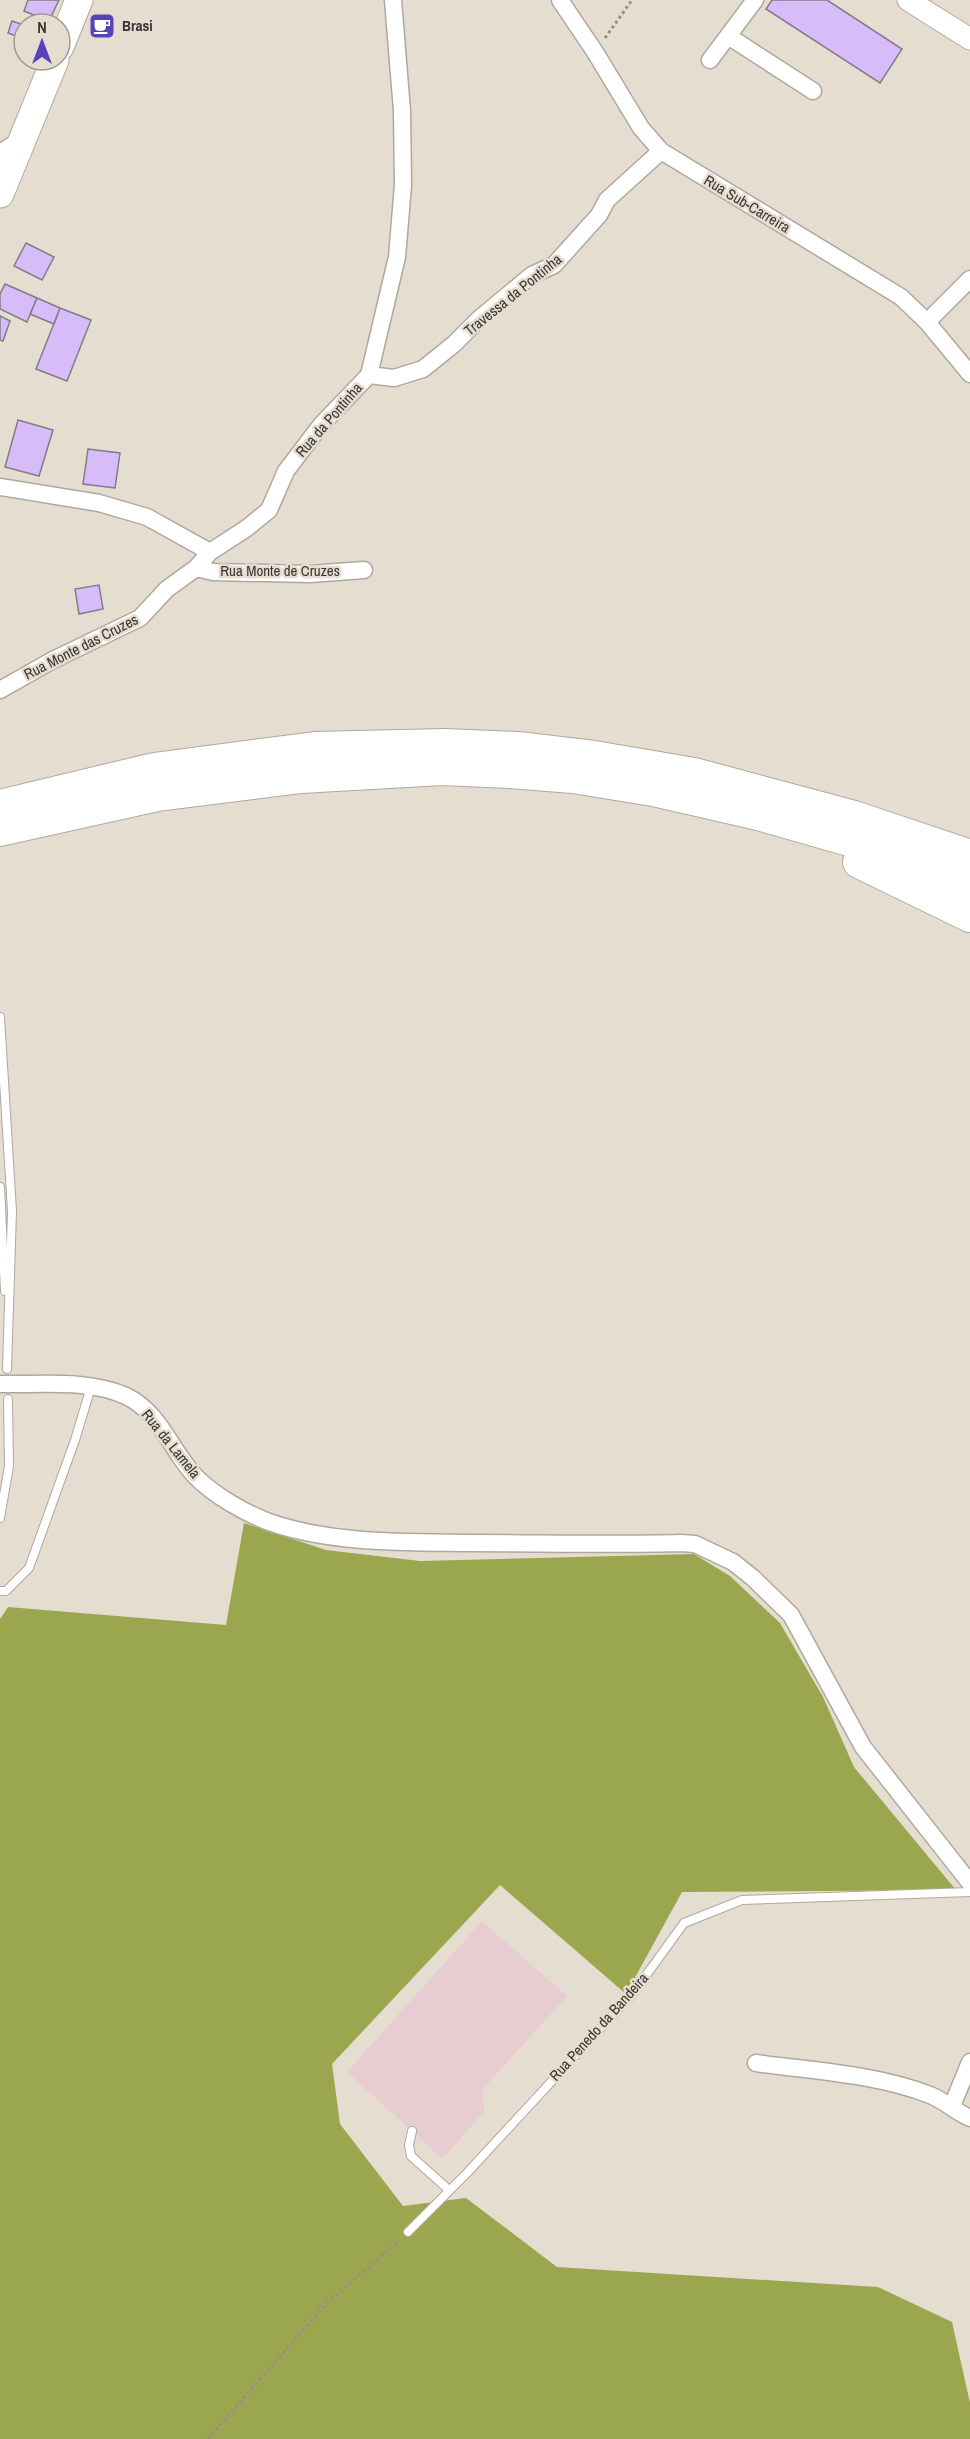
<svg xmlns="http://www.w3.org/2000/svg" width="970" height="2439" font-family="'Archivo Narrow',sans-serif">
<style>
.industrial{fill:#e7cdd2}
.forest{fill:#9ba74f}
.building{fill:#d8bbf9;stroke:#817c88;stroke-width:1.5}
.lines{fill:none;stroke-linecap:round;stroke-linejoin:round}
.service-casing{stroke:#b1a89d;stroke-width:10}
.minor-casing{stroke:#b1a89d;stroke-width:19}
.tertiary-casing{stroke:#b1a89d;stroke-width:23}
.primary-casing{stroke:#b1a89d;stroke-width:29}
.motorway-casing{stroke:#b1a89d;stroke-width:34}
.path{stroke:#979088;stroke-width:3;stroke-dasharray:3 3;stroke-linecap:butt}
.service{stroke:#fff;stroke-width:8}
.minor{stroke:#fff;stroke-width:16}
.tertiary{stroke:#fff;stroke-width:21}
.primary{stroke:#fff;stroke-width:27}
.motorway{stroke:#fff;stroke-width:32}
.labels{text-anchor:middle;stroke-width:5;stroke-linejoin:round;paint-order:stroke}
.poi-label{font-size:15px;font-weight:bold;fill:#393531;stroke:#e6ddd1;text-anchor:start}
.street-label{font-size:15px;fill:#393531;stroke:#e6ddd1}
</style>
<rect width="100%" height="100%" fill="#e6ddd1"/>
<path class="industrial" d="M482,1921L567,1996L483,2089L484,2112L442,2159L347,2072Z"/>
<path class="forest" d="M244,1523L326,1550L420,1561L694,1554L730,1576L780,1623L823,1697L854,1767L956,1890L682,1892L626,1994L500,1885L332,2064L340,2124L403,2206L466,2198L557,2267L878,2287L952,2322L970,2403V2439H0V1619L8,1607L226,1625Z"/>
<path class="building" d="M28,0H59L49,21L24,11Z
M772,0H827L902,49L880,83L766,9Z
M12,21L24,25V39L8,33Z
M26,243L54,257L42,280L14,266Z
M5,284L37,298L27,322L0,309V294Z
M37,298L60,308L54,324L30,314Z
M60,308L91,320L67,381L36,369Z
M0,316L10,321L3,341L0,340Z
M18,420L53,430L39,476L5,467Z
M88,449L120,453L115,488L83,484Z
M99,585L103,609L79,614L75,589Z"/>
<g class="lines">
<g class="service-casing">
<path id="service" d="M0,1017L12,1211L7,1369
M0,1187L5,1291
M0,1518L9,1466L8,1399
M0,1591H6L29,1568L75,1440L91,1387
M412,2131L409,2145L411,2156L449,2190
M408,2232L467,2173L634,1992L684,1923L742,1900L970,1892"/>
</g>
<g class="minor-casing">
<path id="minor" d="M560,0L595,52L641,128L661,151L901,297L927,322L970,374
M728,36L813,91
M710,60L755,0
M0,153L22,139
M927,322L970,279
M369,375L394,378L423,369L454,344L479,319L532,275L554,265L599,215L607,200L661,151
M0,487L99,503L147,517L210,552
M196,568L213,572L310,574L364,570
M0,690L53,660L140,618L167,589L196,568L210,552L247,528L269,510L286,471L321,425L369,375L397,257L403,185L402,111L393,0
M0,1384C41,1385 88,1379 126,1396C160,1412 171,1451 196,1477C215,1496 245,1513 269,1522C331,1544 407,1542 472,1543C541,1543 611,1545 681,1543L695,1544L733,1562L753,1578L791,1615L863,1747L970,1883
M756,2063C813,2071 876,2074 930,2095C945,2101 956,2112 970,2118
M952,2106L970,2062"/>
</g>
<g class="tertiary-casing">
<path id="tertiary" d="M908,0L970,39"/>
</g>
<g class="primary-casing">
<path id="primary" d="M60,47L79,0
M0,194L55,60"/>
</g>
<g class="motorway-casing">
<path id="motorway" d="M0,806L154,769L315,748L444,745L518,748L594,757L694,774L854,817L970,856
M0,830L158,795L301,777L442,769L510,772L573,777L653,790L762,815L867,845L970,884
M859,862L970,916"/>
</g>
<path class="path" d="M605,38L632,0
M208,2439L325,2305L400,2240"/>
<use href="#service" class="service"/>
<use href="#minor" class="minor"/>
<use href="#tertiary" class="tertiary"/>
<use href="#primary" class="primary"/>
<use href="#motorway" class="motorway"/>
</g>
<defs>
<g id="cafe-square" transform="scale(1.35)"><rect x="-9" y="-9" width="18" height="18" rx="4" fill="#5742ba" stroke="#e6ddd1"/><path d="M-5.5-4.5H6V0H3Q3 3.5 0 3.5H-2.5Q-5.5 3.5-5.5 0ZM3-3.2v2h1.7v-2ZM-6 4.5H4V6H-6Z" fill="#fff"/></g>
</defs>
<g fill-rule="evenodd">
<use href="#cafe-square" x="102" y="26"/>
</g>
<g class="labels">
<g class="poi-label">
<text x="122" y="31">Brasi</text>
</g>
<g class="street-label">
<text transform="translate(747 204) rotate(31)" y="5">Rua Sub-Carreira</text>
<text transform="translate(513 295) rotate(-39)" y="5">Travessa da Pontinha</text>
<text transform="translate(329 420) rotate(-49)" y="5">Rua da Pontinha</text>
<text x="280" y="576">Rua Monte de Cruzes</text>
<text transform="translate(81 647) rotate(-27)" y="5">Rua Monte das Cruzes</text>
<text transform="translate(171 1444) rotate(51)" y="5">Rua da Lamela</text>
<text transform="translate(599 2027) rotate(-48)" y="5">Rua Penedo da Bandeira</text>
</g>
</g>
<g transform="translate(42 42)"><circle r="28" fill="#e6ddd1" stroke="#a19a91" stroke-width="1.5"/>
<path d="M0-4.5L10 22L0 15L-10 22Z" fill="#5742ba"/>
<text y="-9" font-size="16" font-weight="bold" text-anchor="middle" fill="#393531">N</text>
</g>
</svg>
